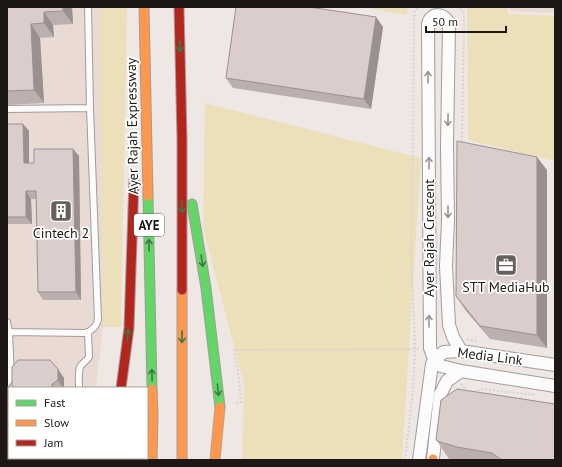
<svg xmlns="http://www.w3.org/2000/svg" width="562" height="467" font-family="'PT Sans',sans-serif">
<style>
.built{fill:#e9dbd4}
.green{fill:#ece0ba}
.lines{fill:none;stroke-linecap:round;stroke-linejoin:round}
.lane-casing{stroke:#a19c9a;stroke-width:8}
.street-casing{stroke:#a19c9a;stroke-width:14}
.fast-casing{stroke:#a19c9a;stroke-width:11}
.slow-casing{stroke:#a19c9a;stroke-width:11}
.jam-casing{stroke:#a19c9a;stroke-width:11}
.path{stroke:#d5d3d2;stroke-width:2;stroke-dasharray:2 2;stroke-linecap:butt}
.lane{stroke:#fcfbfb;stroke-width:6}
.street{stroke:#fcfbfb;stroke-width:12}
.fast{stroke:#63d668;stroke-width:9}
.slow{stroke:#ff974d;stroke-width:9}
.jam{stroke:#b3261e;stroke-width:9}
.slow-bridge-casing{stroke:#b2a390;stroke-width:11;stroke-linecap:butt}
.slow-bridge{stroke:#ff974d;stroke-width:9}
.wall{fill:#bcb0af}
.shaded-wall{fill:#99908f}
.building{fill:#dbcdcc;stroke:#99908f}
.oneway{stroke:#40773f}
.oneway2{stroke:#989594}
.labels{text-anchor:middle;stroke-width:3.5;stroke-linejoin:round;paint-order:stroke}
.shield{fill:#fff;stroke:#615d5c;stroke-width:1}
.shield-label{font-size:13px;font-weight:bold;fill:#1d1816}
.street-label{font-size:14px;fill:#1d1816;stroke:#fff}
.poi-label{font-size:14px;fill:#1d1816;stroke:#fff}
</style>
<rect width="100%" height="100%" fill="#eee7e4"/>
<path class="built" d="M7,7H100L103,327L96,388H9V458H88V460H7Z
M511,7H555V13L510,11Z"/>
<path class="green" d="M100,7H127L121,327H103Z
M364,7H408L407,15Z
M467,7H508V14L555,16V161L468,140Z
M205,103L421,158L402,460H242L244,384L203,228Z"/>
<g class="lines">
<g class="lane-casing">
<path id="lane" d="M7,109L90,108
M7,322L9,332L11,378L7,383
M9,332L85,333C92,331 96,327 98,320L90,108L88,7
M79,388C79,382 78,373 80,367C82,363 87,361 89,357L88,332"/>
</g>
<g class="street-casing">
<path id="street" d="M461,351L453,337L449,325L446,266L448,220L447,145L449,25C446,13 431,11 428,24L430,348L434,359L441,366L461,371L555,386
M433,459L440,395L447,381L461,371
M419,460L432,364L434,359L444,352L461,351L555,365"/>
</g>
<g class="fast-casing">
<path id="fast" d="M148,196L152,389
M192,204L206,288L220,407"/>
</g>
<g class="slow-casing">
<path id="slow" d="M144,7L148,196
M182,290V460
M433,459V460
M152,460L153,414L152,389"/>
</g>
<g class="jam-casing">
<path id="jam" d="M179,7L182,140V290
M121,388L129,328L134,180
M112,458V460"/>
</g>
<path class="path" d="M449,7H458L463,11L464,16L462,143
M467,339L477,341
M461,384L467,391
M474,393L480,389L536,395
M236,403L241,402L238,371L234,350L419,349
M79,458V460
M405,460L413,391L415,349L411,247L413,155L414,15L415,10L420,7H426"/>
<use href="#lane" class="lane"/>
<use href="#street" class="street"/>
<use href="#fast" class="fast"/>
<use href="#slow" class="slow"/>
<use href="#jam" class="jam"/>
<g class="slow-bridge-casing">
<path id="slow-bridge" d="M215,460L220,407"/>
</g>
<use href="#slow-bridge" class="slow-bridge"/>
</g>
<path class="wall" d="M7,7H72L73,24L53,25L54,37L40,38L44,103L7,105Z
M383,27L371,109L233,88L226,78Z
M7,124H23L29,131V163H34L73,149L79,156L81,300H43L38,292L36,199H31L32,224H7Z
M547,170V348L490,339L465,310L456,296Z
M64,378V388H12Z
M437,441L555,460H453L449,459Z
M9,458H63L61,460H7Z"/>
<path class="shaded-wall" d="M63,7H72L73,24L63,11Z
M44,12L53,25L54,37L44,23Z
M376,17L383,27L371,109L364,99Z
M31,24L40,38L44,103L34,90Z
M23,124L29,131V170L24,163Z
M73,149L79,156L81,300L76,292Z
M537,157L547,170V348L537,335Z
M26,191L31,199L32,224L26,217Z
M58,369L64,378V388H63L58,380Z
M40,458H43L45,460H40Z"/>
<path class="building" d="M7,7H63V11L44,12V23L31,24L34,90L7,91Z
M236,7H309L376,17L364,99L226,78Z
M7,124H23L24,163H34V149H73L76,292H38L36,191H26V217H7Z
M457,141L537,157V335L480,326L456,296Z
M18,360H50L58,369V380L52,384V388H12V367Z
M7,389H9V401H7Z
M457,389L555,404V460H502L492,453L457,447L437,441L436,439L441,400Z
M7,401H9V458H40V460H7Z"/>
<defs><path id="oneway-shaft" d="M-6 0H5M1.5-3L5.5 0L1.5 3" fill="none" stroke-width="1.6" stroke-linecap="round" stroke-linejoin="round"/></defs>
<g class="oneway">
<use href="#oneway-shaft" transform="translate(180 46) rotate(89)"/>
<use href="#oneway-shaft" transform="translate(182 207) rotate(90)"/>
<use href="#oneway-shaft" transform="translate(149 245) rotate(-91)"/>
<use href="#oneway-shaft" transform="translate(202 261) rotate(81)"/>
<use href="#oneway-shaft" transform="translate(128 335) rotate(-83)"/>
<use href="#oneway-shaft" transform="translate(182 337) rotate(90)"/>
<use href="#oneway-shaft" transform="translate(152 375) rotate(-91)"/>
<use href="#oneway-shaft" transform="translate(218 390) rotate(84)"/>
</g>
<g class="oneway2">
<use href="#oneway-shaft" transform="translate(428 77) rotate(-90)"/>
<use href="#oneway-shaft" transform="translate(448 120) rotate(91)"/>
<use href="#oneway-shaft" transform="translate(429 163) rotate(-90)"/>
<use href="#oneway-shaft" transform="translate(448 212) rotate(90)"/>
<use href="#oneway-shaft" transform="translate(429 321) rotate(-90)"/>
</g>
<defs>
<g id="building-square" transform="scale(1.15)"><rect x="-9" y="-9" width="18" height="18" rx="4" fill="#66605e" stroke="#fff"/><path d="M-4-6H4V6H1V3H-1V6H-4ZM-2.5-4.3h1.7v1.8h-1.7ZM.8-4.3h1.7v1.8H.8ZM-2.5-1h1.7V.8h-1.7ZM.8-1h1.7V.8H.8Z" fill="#fff"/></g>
<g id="office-square" transform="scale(1.15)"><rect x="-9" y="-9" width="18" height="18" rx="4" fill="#66605e" stroke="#fff"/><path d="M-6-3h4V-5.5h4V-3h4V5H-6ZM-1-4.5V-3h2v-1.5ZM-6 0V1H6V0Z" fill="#fff"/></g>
</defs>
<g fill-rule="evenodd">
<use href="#building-square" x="61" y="211"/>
<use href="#office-square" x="506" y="265"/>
</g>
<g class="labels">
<rect class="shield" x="134" y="214" width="30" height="22" rx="3"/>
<g class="shield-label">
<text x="149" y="230">AYE</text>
</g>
<g class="street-label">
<text transform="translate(132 126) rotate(-91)" y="5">Ayer Rajah Expressway</text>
<text transform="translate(429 238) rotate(-90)" y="5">Ayer Rajah Crescent</text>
<text transform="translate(490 356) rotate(7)" y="5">Media Link</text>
</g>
<g class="poi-label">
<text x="61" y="238">Cintech 2</text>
<text x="506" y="292">STT MediaHub</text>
</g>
</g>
<rect width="562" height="467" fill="none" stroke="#1d1816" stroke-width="16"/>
<rect x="8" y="387" width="140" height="72" fill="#ffffff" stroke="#a5a3a2"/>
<rect x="16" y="400" width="20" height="6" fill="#63d668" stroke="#a5a3a2"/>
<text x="44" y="407" font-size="12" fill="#1d1816">Fast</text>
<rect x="16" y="420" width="20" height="6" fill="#ff974d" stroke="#a5a3a2"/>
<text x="44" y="427" font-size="12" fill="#1d1816">Slow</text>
<rect x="16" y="440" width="20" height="6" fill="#b3261e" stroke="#a5a3a2"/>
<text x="44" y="447" font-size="12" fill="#1d1816">Jam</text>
<path d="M426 26v6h80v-6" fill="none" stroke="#1d1816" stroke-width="2"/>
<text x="432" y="26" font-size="12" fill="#1d1816" stroke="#ffffff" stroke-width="3" paint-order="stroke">50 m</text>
</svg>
